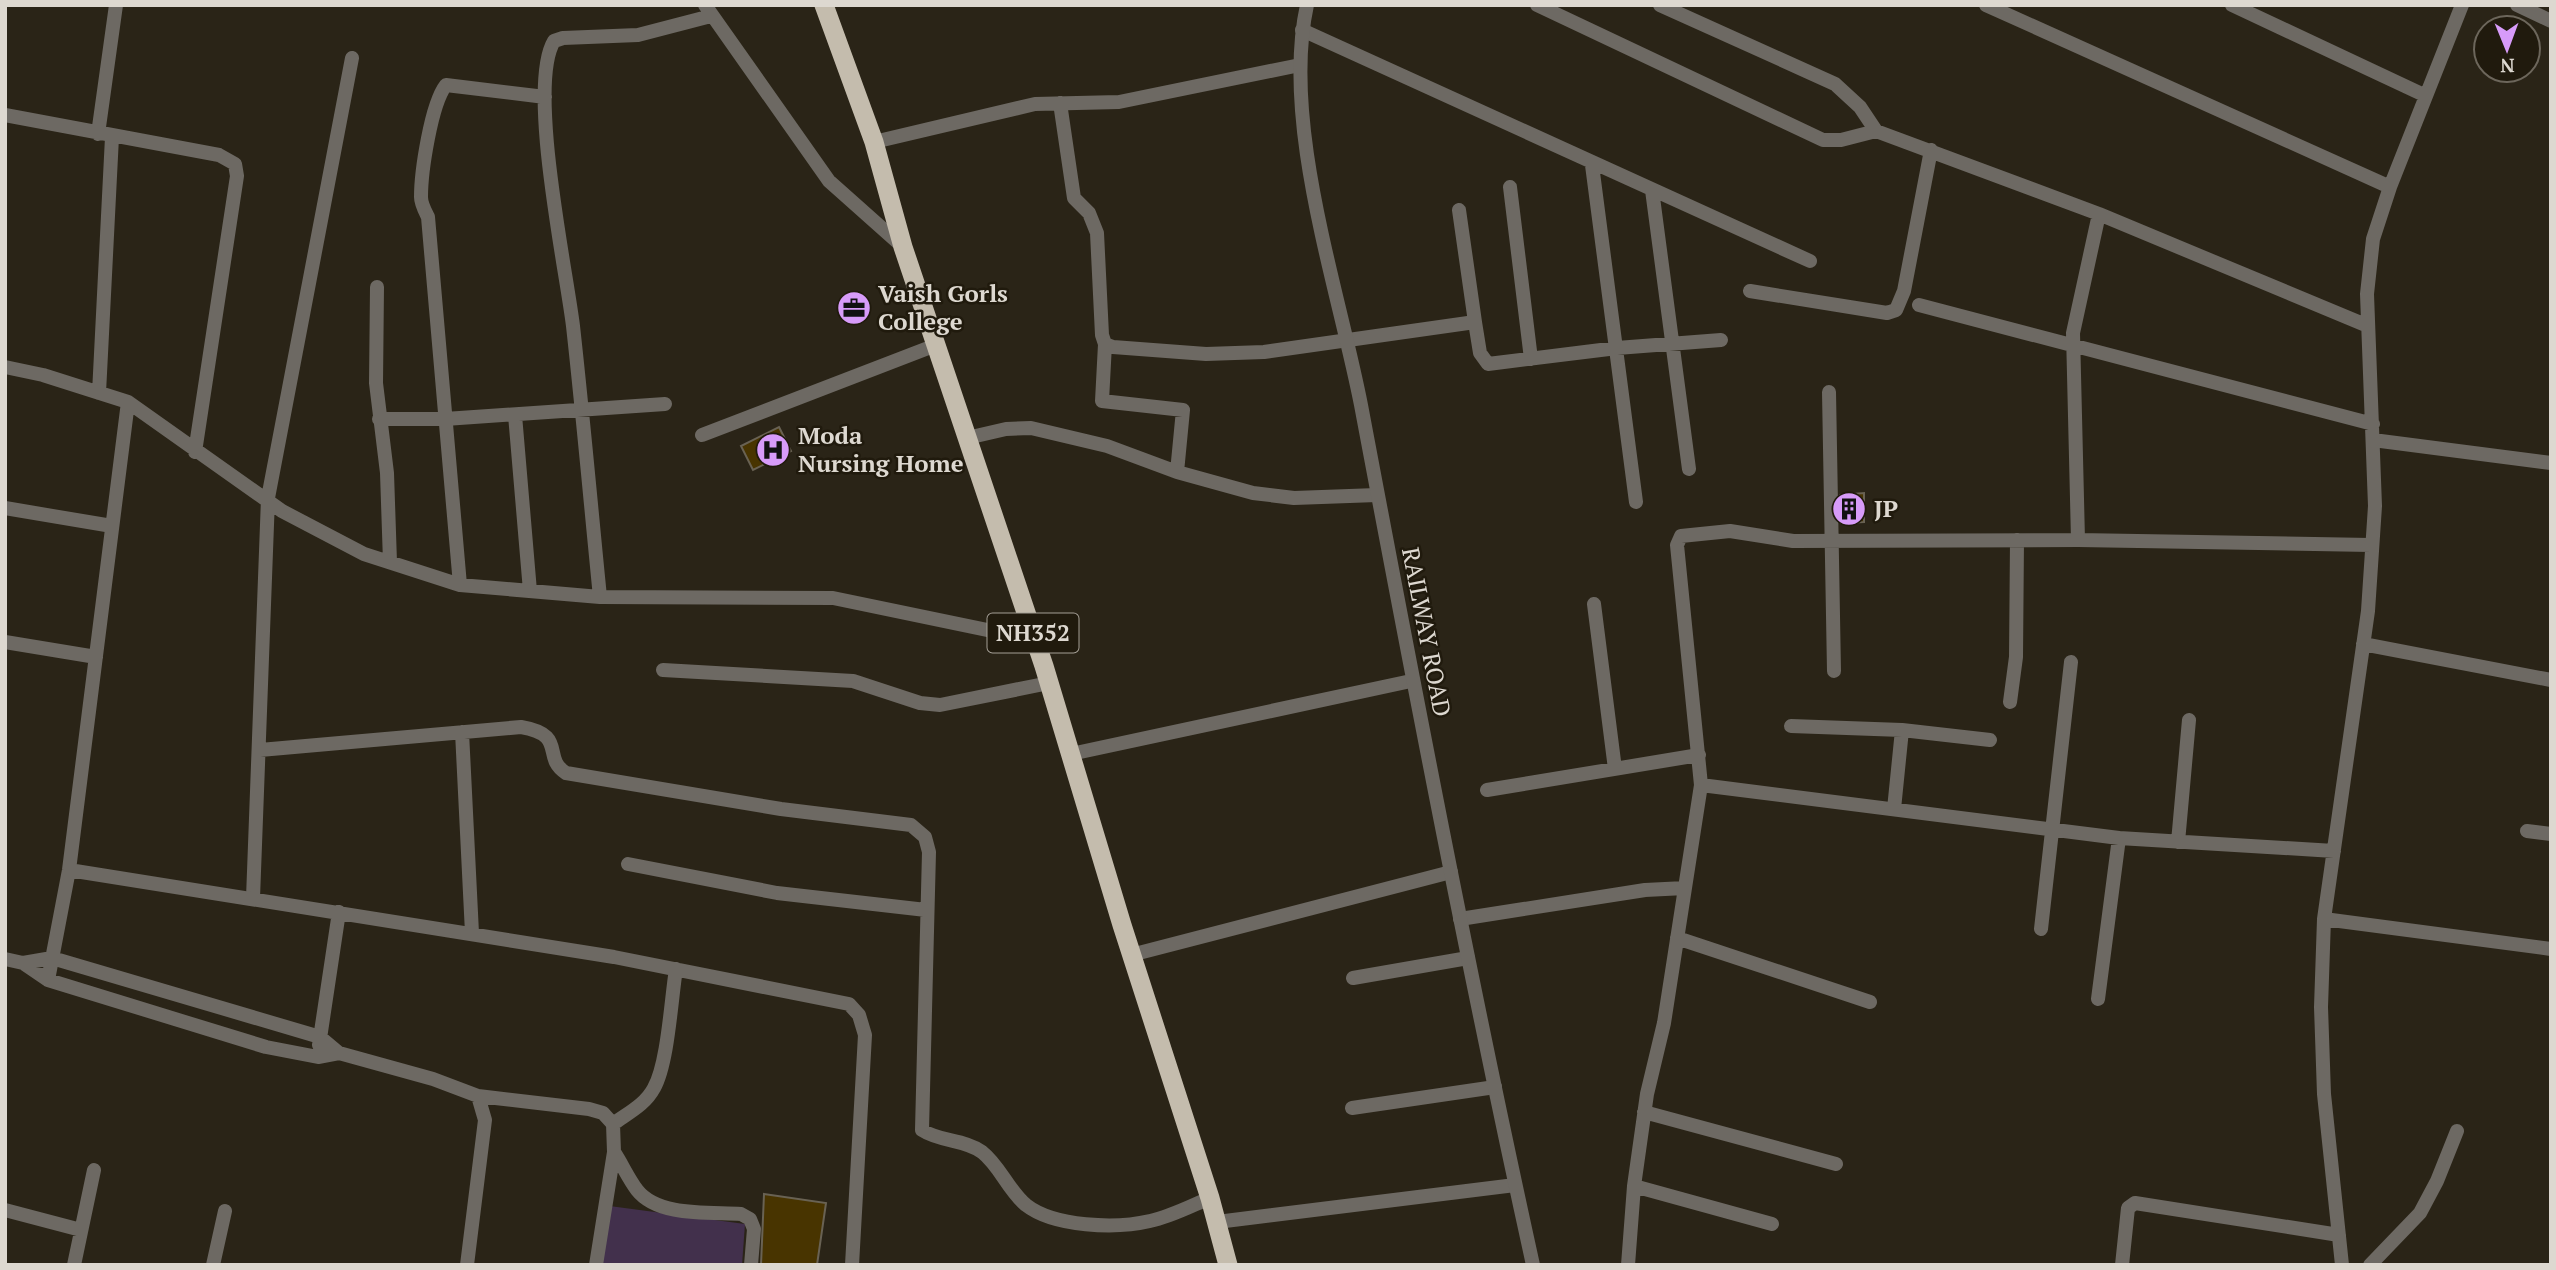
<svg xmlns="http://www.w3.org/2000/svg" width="2556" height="1270" font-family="'PT Serif',serif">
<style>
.green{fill:#42304c}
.building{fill:#483400;stroke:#696253;stroke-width:2}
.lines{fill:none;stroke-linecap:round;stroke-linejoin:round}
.minor{stroke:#6d6963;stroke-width:14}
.tertiary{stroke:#6d6963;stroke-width:14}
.trunk{stroke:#c4bcad;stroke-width:19}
.labels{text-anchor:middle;stroke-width:5;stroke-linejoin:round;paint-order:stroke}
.shield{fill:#201a0d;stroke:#a49f96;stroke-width:2}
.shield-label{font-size:23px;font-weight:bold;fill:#ddd8d0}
.poi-label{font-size:24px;font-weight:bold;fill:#ddd8d0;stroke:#201a0d;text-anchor:start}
.street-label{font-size:24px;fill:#ddd8d0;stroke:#201a0d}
</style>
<rect width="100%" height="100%" fill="#2a2417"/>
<path class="green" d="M602,1205L745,1224L742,1265H592Z"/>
<path class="building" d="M779,427L791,451L753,470L741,446Z
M1864,493V522L1841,523L1840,495Z
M764,1194L826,1203L817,1265H761Z"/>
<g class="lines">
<path class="minor" d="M705,5L829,181L902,246
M1537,5L1823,140H1841L1876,131L2099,214L2368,326
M1660,5L1835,84L1860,107L1876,131
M1986,5L2390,187
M2232,5L2424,95
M1302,30L1810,261
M1060,103L1074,198L1089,213L1097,233L1102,335L1105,344L1113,347L1206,354L1264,352L1475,322L1480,353L1488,364L1617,348L1721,340
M5,115L219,155L235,164L237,176L195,452
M98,134L116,5
M874,142L1035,104L1119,102L1300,65
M1592,165L1636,502
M1510,187L1531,359
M1652,190L1689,469
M1459,210L1475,322
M377,287L376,383L387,473L390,562
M1750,291L1887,313L1896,310L1904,291L1931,150
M1919,305L2373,424
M1105,344L1102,401L1183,410L1177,472
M5,367L43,375L128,402L282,511L364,554L460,585L600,597L833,598L1035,640
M1829,392L1834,671
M99,393L112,137
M515,415L530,591
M379,419H445L665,404
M702,435L936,345
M967,438L1006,429L1031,428L1107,446L1177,472L1253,493L1294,498L1377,495
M2373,440L2551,463
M5,508L112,526
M2078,540L2073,333L2099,214
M460,585L428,217C425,211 421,204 421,197C421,172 431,104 446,85L545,97
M600,597C591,507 583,416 573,326C566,268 527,86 554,41L563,38L638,35L711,16
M1594,604L1615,769
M5,642L96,657
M2363,644L2551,680
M663,670L853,681L920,703L940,705L1049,683
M2010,702L2016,657L2017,540
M1791,726L1902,730L1990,740
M462,732L472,933
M260,750L521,727C568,735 541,757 566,773L781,809L911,825L925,837L929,852L922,1130C940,1142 964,1139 982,1152C1000,1166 1008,1190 1026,1205C1054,1227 1116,1229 1150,1221C1170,1217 1191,1206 1210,1198
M1071,754L1411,681
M1701,785L2119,838L2334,851
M1487,790L1699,755
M1894,809L1902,730
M2527,831L2551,834
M2178,842L2189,720
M628,864L777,893L926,910
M69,870L614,957L849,1004L859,1015L865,1035L852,1265
M253,898L268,498L352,58
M1460,919L1645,890L1685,888
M2324,919L2551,949
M2041,929L2071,662
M1677,938L1870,1002
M1131,955L1451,872
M5,959L23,963L52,958L320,1037L339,1053
M23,963L48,980L266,1047L318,1057L339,1053L433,1079L478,1096L485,1120L467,1265
M1353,978L1468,958
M48,980L69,870L128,402
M2098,999L2119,838
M319,1045L339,912
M478,1096L589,1109L603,1113L613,1124L614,1152L596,1265
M1352,1108L1495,1087
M1644,1112L1836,1164
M613,1124C628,1113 645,1105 654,1088C668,1063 671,1000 676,969
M614,1152C622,1164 628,1178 637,1190C658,1217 709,1212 741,1214L750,1219L754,1229L751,1265
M1634,1186L1772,1224
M5,1210L81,1230
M1217,1222L1515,1185
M74,1265L94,1170
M213,1265L225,1211
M1628,1265L1634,1186L1647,1094L1664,1023L1701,785L1677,545L1681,536L1730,531L1793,541L2078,540L2371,545
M2122,1265L2128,1208L2135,1203L2339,1235
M2342,1265L2324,1094L2321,1007L2324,919L2368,611L2375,506L2367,294L2373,239L2390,187L2462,5
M2370,1265L2420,1213L2437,1181L2457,1131"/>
<path class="tertiary" d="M1307,5C1281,122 1338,287 1361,405C1415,692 1470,979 1533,1265
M2517,5L2551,21"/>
<path class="trunk" d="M824,5L874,142L903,247L1044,666L1122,925L1210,1198L1228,1265"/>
</g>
<defs>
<g id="office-disc" transform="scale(1.75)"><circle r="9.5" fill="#d79bf9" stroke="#201a0d"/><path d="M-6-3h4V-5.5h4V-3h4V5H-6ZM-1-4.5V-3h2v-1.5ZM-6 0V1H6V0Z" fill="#111"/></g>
<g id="hospital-disc" transform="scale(1.75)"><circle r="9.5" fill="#d79bf9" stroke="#201a0d"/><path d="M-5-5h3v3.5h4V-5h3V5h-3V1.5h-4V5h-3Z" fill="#111"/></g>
<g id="building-disc" transform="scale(1.75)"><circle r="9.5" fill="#d79bf9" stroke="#201a0d"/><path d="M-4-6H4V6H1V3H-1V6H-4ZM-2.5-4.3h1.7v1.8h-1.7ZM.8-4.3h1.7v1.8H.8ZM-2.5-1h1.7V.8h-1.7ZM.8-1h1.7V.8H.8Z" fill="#111"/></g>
</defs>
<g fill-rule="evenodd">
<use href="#office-disc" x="854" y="308"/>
<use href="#hospital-disc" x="773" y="450"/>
<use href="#building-disc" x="1849" y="509"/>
</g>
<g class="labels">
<rect class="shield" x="987.5" y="613.5" width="91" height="39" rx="5"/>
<g class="shield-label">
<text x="1033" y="641">NH352</text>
</g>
<g class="poi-label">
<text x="878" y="302">Vaish Gorls<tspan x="878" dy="28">College</tspan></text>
<text x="798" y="444">Moda<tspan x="798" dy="28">Nursing Home</tspan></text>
<text x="1874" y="517">JP</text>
</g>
<g class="street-label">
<text transform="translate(1426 632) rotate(79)" y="8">RAILWAY ROAD</text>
</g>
</g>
<rect width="2556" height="1270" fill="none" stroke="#ddd8d0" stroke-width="14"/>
<g transform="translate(2507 49) rotate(179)"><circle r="33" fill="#201a0d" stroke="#6c665b" stroke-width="2"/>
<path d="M0-5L12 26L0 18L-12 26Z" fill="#d79bf9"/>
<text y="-10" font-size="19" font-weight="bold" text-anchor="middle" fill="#ddd8d0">N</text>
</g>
</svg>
